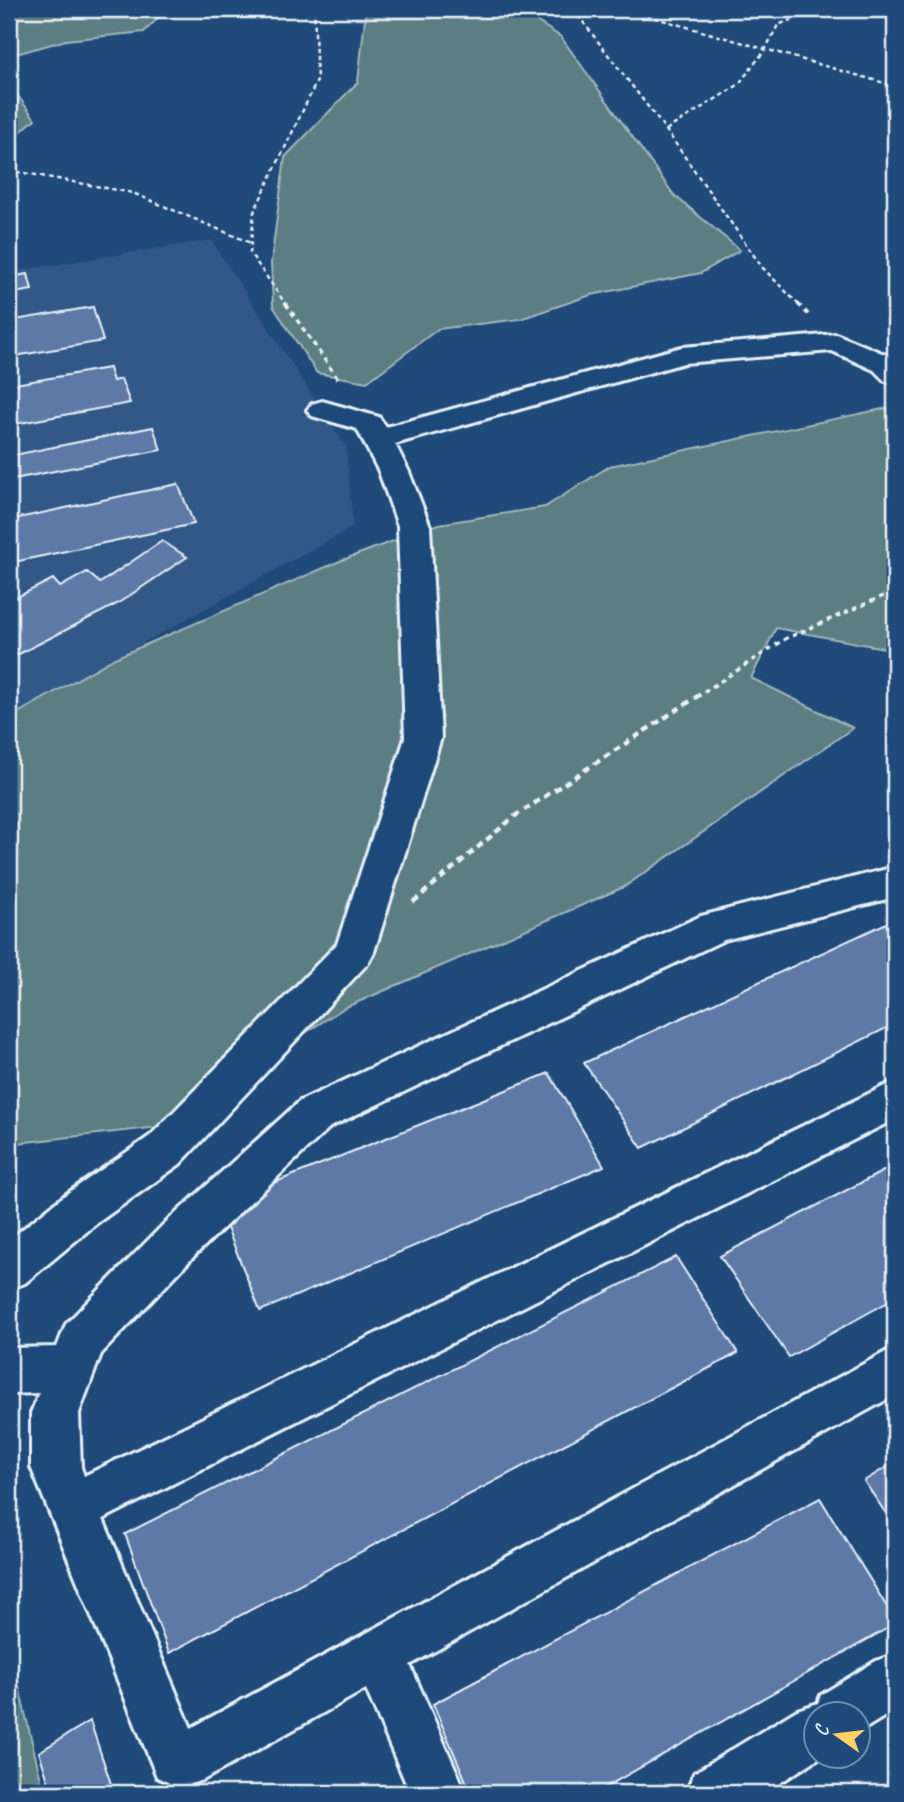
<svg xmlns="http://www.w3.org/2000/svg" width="904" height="1802" font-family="Caveat,sans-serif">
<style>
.built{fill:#325888}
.green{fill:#5c7d81;stroke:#a2b7bc;stroke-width:2}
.building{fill:#5e79a7;stroke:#e8f1f8;stroke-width:2}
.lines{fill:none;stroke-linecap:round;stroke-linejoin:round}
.minor-casing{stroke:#e8f1f8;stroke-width:6}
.path-far2{stroke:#e8f1f8;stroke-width:2.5;stroke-dasharray:4.5 3.5;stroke-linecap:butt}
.path-far1{stroke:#e8f1f8;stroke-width:3.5;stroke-dasharray:5 4.5;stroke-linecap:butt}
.path{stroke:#e8f1f8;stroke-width:4.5;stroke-dasharray:7 5;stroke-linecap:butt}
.minor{fill:#1f4a7a;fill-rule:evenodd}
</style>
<rect width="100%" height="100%" fill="#1f4a7a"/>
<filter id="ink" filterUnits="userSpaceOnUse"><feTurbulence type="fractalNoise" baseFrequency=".0143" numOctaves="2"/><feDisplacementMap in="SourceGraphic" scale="14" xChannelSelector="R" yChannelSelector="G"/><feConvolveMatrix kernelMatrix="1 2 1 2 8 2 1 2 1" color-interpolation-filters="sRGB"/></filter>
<g filter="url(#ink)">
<path class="built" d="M211,240L346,447L353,527L9,717V272Z"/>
<path class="green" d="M9,9H167L144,32L66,40L9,56Z
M366,9H529L530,17L561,37L674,195L740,250L701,273L591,295L520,319L438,329L367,382L317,373L273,306L271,262L285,157L358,82Z
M9,84L35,119L9,142Z
M887,408L895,416V650L776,628L751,678L853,728L624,887L344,1008L159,1127L17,1143L9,1149V718L115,658L340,561L439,524L545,507L610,466Z
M9,1645L44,1793H9Z"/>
<path class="building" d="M28,274L32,290L9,294V277Z
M93,307L103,341L9,357V321Z
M109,368L113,381L121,379L130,403L9,425V385Z
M153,427L161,450L9,480V456Z
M178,484L194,524L9,563V520Z
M162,541L187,557L117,604L9,659V601L53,579L60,587L87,572L100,583Z
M895,919V1024L642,1148L584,1063Z
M549,1073L604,1166L260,1311L218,1205Z
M895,1165V1298L789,1357L720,1256Z
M676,1257L738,1353L169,1653L125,1534Z
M895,1462V1527L864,1481Z
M820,1498L895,1620V1624L595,1793H471L433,1704Z
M90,1721L114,1793H52L39,1752Z"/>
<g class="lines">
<g class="minor-casing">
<path id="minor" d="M836,334L894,358L895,384L885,381L874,370L832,351L684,363L395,444L409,472L430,526L441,738L374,952L368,963L180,1164L97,1223L25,1283L9,1289V1240L65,1195L150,1136L337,944L405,738L398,526L379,472L357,429L312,416L307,410L312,404L322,401L379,417L386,427L682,347Z
M895,867V897L724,940L330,1127L195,1255L101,1354L79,1413L81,1467L84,1476L895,1081V1119L103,1519L191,1728L895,1347V1395L410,1665L466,1793H410L366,1689L205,1779L180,1788L157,1777L31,1467V1413L39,1393L9,1394V1348L57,1347L66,1324L163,1225L300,1101L701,916Z
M895,1654V1710L858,1733V1714H816V1756H822L764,1793H686L694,1773L797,1710L818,1703L821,1695L876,1661Z"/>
</g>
<path class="path-far2" d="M573,9L666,130L762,267L800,306
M624,9L895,86
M666,130L738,85L765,50L778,25L818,9
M9,170L133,193L251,243
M287,306L250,253L254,212L317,81L314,9"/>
<path class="path-far1" d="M286,304L340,382
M798,304L809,315
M704,692L785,639L895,591"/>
<path class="path" d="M413,902L515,816L707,690"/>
<use href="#minor" class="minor"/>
</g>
</g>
<rect width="904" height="1802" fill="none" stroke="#1f4a7a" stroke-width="35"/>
<rect x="18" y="18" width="869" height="1767" fill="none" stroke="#e8f1f8" stroke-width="2.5" filter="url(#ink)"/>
<g transform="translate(837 1735) rotate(284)"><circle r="33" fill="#1f4a7a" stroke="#6f8dac" stroke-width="2"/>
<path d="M0-5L12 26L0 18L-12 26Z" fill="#ffd166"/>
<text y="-10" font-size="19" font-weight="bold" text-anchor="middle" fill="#e8f1f8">С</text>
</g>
</svg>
